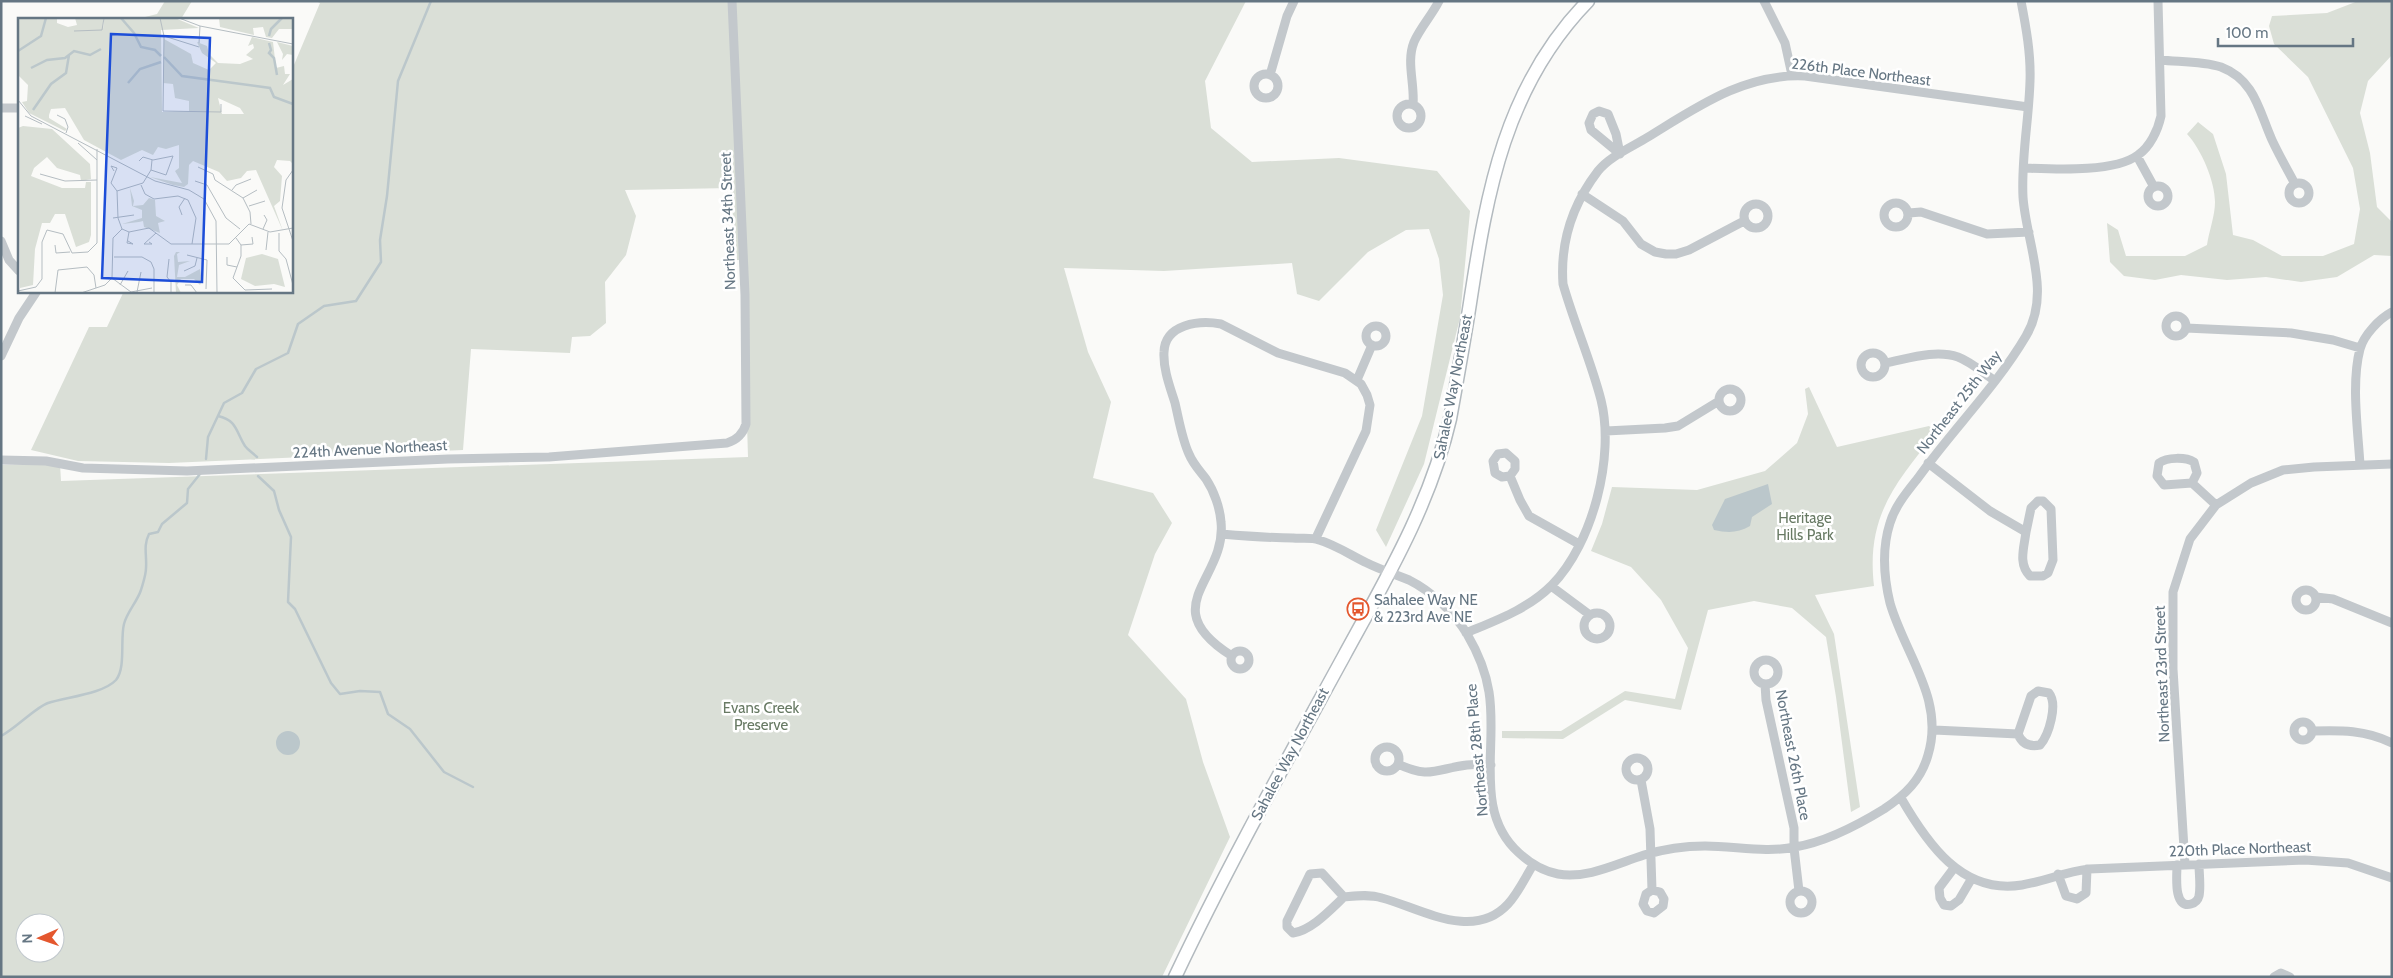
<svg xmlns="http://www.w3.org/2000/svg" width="2393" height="978" font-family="Cabin,sans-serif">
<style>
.green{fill:#dadfd7;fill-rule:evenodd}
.water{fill:#bbc7cb}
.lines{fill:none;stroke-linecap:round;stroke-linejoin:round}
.stream{stroke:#bbc7cb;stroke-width:2.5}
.secondary-casing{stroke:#b3babf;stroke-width:15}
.street{stroke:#c3c8cc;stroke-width:9}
.secondary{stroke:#fff;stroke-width:12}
.labels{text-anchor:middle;stroke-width:5;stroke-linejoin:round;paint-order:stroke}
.street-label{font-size:15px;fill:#657683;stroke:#fff}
.park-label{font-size:15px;fill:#687a64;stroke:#fff}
.poi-label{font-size:15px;fill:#657683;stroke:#fff;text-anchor:start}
.inset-river{fill:none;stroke:#bbc7cb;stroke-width:2.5}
.inset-road{fill:none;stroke:#b5bdc2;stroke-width:1}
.view{fill:#1d4ed8;fill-opacity:0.15;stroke:#1d4ed8;stroke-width:2.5}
.inset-edge{fill:none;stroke:#657683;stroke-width:2.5}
</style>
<rect width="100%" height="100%" fill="#fafaf8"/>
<path class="green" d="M165,1H192L181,19H137L157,14Z
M316,1H1246L1205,81L1211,128L1252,162L1339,158L1437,171L1470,211L1460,318L1424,464L1386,547L1376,530L1422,416L1443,295L1439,259L1429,229L1406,230L1368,252L1319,301L1297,294L1292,263L1164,271L1064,268L1088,352L1111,402L1093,478L1153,493L1172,523L1155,554L1128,635L1186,699L1203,762L1230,837L1162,977H1V465L60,464L61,481L748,457L742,260H737L730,188L625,190L636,216L626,255L605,282L606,323L590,336L572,337L570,353L471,349L463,450L169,463L78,461L31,450L89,327H107L124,291H291V72L320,3ZM25,923H55V953H25Z
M2358,1H2392V55L2368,81L2360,113L2370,153L2377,207L2392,222V256L2374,255L2337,277L2301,282L2266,277L2227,280L2181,275L2155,280L2124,276L2110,262L2107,223L2118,230L2126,256H2185L2207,245C2209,231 2215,216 2215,202C2215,181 2201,149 2187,134L2198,122L2213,134L2226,174L2233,235L2253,240L2282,256H2323L2354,244L2360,209L2353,168L2308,77L2274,44L2269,26L2272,16L2327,13Z
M1809,387L1837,447L1929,426L1936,432C1895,484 1866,516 1874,586L1815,595L1834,634L1860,807L1851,812L1836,697L1826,637L1792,608L1754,601L1708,610L1681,710L1625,700L1563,739L1502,738V731H1561L1625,691L1675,699L1688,648L1661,600L1631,567L1591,551L1602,524L1612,487L1697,490L1765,471L1797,443L1808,414L1805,389Z"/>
<path class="water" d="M1768,484L1772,504L1752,517L1750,526C1738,533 1728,533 1714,530L1712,525L1725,499Z
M276 743a12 12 0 1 1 24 0a12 12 0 1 1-24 0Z"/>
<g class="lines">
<path class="stream" d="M218,416C237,420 236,432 245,446C248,450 253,453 257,457
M206,459L208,437L224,403L242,393L256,369L288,353L298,324L324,306L356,301L381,262L380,240L387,196L398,81L431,1
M258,476L274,491L279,510L291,537L288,602L295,609L331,683L340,694L360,691L380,692L388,714L410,729L444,772L473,787
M1,736C15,729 36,707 48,703C66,697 103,694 116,680C126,668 120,639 124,624C127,612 137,602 141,590C143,583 146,575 146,568C147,555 143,546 149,534L158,532L162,524L187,503L188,489L200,474"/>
<g class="secondary-casing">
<path id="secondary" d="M1175,977C1227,867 1286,762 1344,656C1386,579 1430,505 1450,419C1457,380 1464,342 1470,303C1487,192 1505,86 1588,1"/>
</g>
<path class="street" d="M1764,1L1785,43L1792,75
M2160,60C2180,62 2202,61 2221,67C2255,80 2259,111 2272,140C2279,155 2287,169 2295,184
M1254 86a12 12 0 1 1 24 0a12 12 0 1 1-24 0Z
M1270,75L1287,16L1294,1
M1397 116a12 12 0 1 1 24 0a12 12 0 1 1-24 0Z
M1413,105C1415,84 1406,62 1414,42C1420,28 1432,15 1439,1
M1,108H19
M1599,111L1608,114L1616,134L1620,154L1591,130L1589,123L1593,114Z
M2137,156L2154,187
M2024,168C2052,169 2114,173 2138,155C2150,147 2158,130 2161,116L2158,1
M2289 193a10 10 0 1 1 20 0a10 10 0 1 1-20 0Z
M2148 196a10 10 0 1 1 20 0a10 10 0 1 1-20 0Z
M1582,194L1623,221L1641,244L1655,252L1666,254H1676L1689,250L1744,221
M1884 215a12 12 0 1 1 24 0a12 12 0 1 1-24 0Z
M1744 216a12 12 0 1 1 24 0a12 12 0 1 1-24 0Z
M1909,213L1921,212L1987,234L2029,232
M1,241L9,260L19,271
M2166 326a10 10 0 1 1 20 0a10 10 0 1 1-20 0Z
M1366 336a10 10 0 1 1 20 0a10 10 0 1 1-20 0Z
M2186,328L2291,333L2333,340L2360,348
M1861 365a12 12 0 1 1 24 0a12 12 0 1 1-24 0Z
M1,356L19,318L37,291
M1885,363C1907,359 1935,349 1958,357C1971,362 1982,372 1994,380
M1357,380L1372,345
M1719 400a11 11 0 1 1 22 0a11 11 0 1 1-22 0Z
M1606,431L1665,428L1678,426L1719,401
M1,460L46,461L83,468L187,471L448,459L549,457L727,443C737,440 743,434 746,424L745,295L732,1
M1928,463L1990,511L2026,532C2024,548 2018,564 2030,576H2043L2048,573L2053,560L2051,509L2043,501H2038L2031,508L2026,532
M2360,465C2358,430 2351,383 2360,349C2364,335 2379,319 2392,312
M1510,476L1502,477L1495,473L1493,461L1498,454L1506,453L1515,461V469L1510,476L1520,500L1529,516L1579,544
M2192,483L2164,485L2157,476L2159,463C2167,457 2186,457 2194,462L2197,473L2192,483L2216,505
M1221,534C1245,536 1269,538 1293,538C1301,539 1311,537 1319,540C1336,545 1352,556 1367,563C1381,570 1395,574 1409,580C1431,591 1454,612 1467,634C1477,651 1486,673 1489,692C1498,747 1473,812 1519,853C1531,864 1542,871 1558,874C1587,879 1616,864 1644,855C1664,849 1685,846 1705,846C1735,846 1766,853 1795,847C1826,842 1858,825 1884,809C1905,795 1921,780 1928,755C1945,699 1905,655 1890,603C1884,578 1882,548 1890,523C1895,506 1907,492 1918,478C1952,430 1996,387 2026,336C2052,293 2026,242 2023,197C2021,158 2029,119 2030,81C2031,54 2026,27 2021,1
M1551,586L1590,615
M2296 600a10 10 0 1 1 20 0a10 10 0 1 1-20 0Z
M2316,597L2333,599L2392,623
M1584 626a13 13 0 1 1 26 0a13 13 0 1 1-26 0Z
M1466,633C1497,620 1528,609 1552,585C1593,543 1615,456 1601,400C1591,361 1574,323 1563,284C1560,242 1572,205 1598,171C1610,156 1632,147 1648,137C1697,107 1745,73 1805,76L2028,107
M1231 660a9 9 0 1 1 18 0a9 9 0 1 1-18 0Z
M1232,656C1153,606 1227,580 1221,522C1220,508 1214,491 1206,479C1200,471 1193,464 1189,454C1182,439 1179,420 1175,403C1170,387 1163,369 1164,352C1165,324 1199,320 1221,324L1278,353L1345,373L1361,384L1367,395L1370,405L1366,431L1316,538
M1754 672a12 12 0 1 1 24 0a12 12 0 1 1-24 0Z
M1765,684L1766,700L1794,828V848L1799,891
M2294 731a9 9 0 1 1 18 0a9 9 0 1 1-18 0Z
M1934,730L2018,734C2022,744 2030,747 2040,745C2049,735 2058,704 2049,693L2038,691L2031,696L2018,734
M2313,731C2340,730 2366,730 2392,743
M1375 759a12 12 0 1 1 24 0a12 12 0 1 1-24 0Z
M1626 769a11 11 0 1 1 22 0a11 11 0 1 1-22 0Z
M1398,764C1429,779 1436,769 1467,765C1474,764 1483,765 1491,765
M1641,780L1650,829L1652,890L1660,892L1664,899L1663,906L1654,913L1647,911L1643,904L1646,894L1652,890
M1901,798C1927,843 1962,895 2022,885C2046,881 2064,872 2089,869L2305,860L2348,863L2392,878
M2177,865C2177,875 2173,909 2191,904C2195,903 2198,900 2199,896C2201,887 2199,874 2199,864
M2185,865L2173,669V592L2190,539L2216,505L2251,483L2283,470L2314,467L2392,464
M1954,868L1939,888L1940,898L1944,905L1951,906L1959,900L1972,878
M2058,874L2066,896L2077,899L2086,893L2087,869
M1790 902a11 11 0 1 1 22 0a11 11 0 1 1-22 0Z
M1344,897C1330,910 1312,930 1293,933L1287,927V921L1310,874L1322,873L1344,897C1356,896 1369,894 1382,898C1420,908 1473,942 1508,904C1518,893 1525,878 1533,865
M2274,977L2281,973L2290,977"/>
<use href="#secondary" class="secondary"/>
</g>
<defs>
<g id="bus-ring" transform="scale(1.125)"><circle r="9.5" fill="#fff" stroke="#e4572e" stroke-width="1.5"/><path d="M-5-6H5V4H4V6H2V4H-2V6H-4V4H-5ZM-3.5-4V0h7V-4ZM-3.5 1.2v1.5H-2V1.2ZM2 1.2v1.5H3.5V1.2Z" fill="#e4572e"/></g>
</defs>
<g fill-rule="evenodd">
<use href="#bus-ring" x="1358" y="609"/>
</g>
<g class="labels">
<g class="street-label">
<text transform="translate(1861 72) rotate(7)" y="5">226th Place Northeast</text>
<text transform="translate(728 221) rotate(-92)" y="5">Northeast 34th Street</text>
<text transform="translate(1453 387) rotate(-79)" y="5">Sahalee Way Northeast</text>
<text transform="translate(1959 402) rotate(-52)" y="5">Northeast 25th Way</text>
<text transform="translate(370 449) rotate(-3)" y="5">224th Avenue Northeast</text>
<text transform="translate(2162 674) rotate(-92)" y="5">Northeast 23rd Street</text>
<text transform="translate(1477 750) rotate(-95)" y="5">Northeast 28th Place</text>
<text transform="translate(1290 754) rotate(-62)" y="5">Sahalee Way Northeast</text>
<text transform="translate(1793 755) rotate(79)" y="5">Northeast 26th Place</text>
<text transform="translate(2240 849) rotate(-2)" y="5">220th Place Northeast</text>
</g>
<g class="park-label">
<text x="1805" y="523">Heritage<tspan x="1805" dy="17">Hills Park</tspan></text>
<text x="761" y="713">Evans Creek<tspan x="761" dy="17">Preserve</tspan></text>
</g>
<g class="poi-label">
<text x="1374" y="605">Sahalee Way NE<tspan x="1374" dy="17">&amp; 223rd Ave NE</tspan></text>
</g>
</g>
<g transform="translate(18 18)">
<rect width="275" height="275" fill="#fafaf8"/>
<path d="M0,0H39V5L50,9L59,7L57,0H85L86,11V0H157L181,10L143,12L144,94L171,93V83L157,80L155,66L145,65L146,21L173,36L175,45L191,52L198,45L184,35L179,24L189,28L191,36L200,45L222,46L235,41L228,37L236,30L235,26L230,28L234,19L255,24L258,50L266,48L267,56H272L265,67L275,61V146L272,143L259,142L256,149L264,158L262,183L256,188L265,213L238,152L229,153L223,160L209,163L201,154L175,143L171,147L170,166L166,169L155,167L132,159L164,165L157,153L161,150V127L148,131L140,129L135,137L124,132L103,142L66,122L47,90L33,91L31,97V100L49,111L47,113L11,95L4,84L9,83L10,67L0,57ZM200,80L222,90L226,96H204ZM201,0H275V11H261L254,20L248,19L245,9L235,10L236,17L202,9ZM259,24L275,28V37L269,36L264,42L265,36ZM5,108L34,111L72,146L73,161L63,163L62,157L39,150L29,139L16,150L13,158L44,170H67L68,164H73V217L71,224L58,229L47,196H37L32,205H24L17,231L15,267L2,270L0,110ZM112,170L116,183L115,188L125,187L131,180L137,182L138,198L147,203L140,205L142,215L126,209L125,203L121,204L104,206L124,200V192L114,188ZM162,234L159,236L160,244L172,243L161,247L159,259H167L182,251L184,263L182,267L176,261H163L159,267L163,275H158L156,238L158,234ZM244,236L260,241L267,269L256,266L237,268L223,261L228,240Z" fill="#dadfd7" fill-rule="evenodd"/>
<path class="inset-river" d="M103,0L116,15L123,29L137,32L143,38M251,18L253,11L264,0M251,25L253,32L251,35L256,40L259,57M0,33L23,18L28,0M146,39L164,58L252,70L256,79L275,86M13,50L29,42L47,40L56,33L72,37L83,31M110,65L122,51L143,44M15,92L33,66L48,55L51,37"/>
<path class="inset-road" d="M142,0L146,18L145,93L203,94V86M161,0L182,8L275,26M56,13L84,12L86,0M146,18L181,29M181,25L182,8M0,82L13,98L137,163L171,172L186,181L198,203L199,275M39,97L47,101L50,109L48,115M7,98L24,106M60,125L79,142M121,143L125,139L135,142L155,138L148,157L133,152M180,149L195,156L197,162L225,180L232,194L233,206M275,152L268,162L264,190L275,223M96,153L93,148L99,150L93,165L99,173M22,156L47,163L79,162M177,163L189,167L208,200L222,211M123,167L127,176L136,181L160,178L170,182L178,200L174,226M214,172L218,167L233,161M99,173L125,165L133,152L134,142M99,173L100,200L104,211M225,180L239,172M231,188L247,183M164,197L161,189L167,180M95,200L116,197M104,211L111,214L131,210L153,226H211L231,206L252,214L275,210M245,211L249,202L246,197M261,215V233L268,241L275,267M218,220L223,227V238L215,260L227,272L254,271M110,223L115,226L109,225L111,214M131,224L134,226H126L138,215M37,227L38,235L52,234M223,227L235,226L234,219M248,232L250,214M169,237L189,242L188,271M96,239H124L133,244L136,251V275M209,239V247L219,249M40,252L69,249L76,257L78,270M166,253L177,248L179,240M149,259L151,241M149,259L153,264V275M94,260L113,274L134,270M102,267L110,253M167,267H173L179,275M18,269L24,261V224L29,212L45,216L54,235L70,234L79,225V131M0,273L18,269M119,274L123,254M37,275L40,252M63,275L87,267L94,260L95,220L104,211"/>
<path class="view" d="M93,16L192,20L184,264L84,260Z"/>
<rect width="275" height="275" class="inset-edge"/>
</g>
<rect width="2393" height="978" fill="none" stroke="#657683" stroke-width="5"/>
<g transform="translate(40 938) rotate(268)"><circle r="24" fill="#ffffff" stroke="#c1c8cd"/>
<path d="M0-4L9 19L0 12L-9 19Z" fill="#e4572e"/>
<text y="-8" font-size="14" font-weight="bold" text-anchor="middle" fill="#657683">N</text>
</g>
<path d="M2218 38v8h135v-8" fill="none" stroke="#657683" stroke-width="2.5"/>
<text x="2226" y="38" font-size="15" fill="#657683" stroke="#ffffff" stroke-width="4" paint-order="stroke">100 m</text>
</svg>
